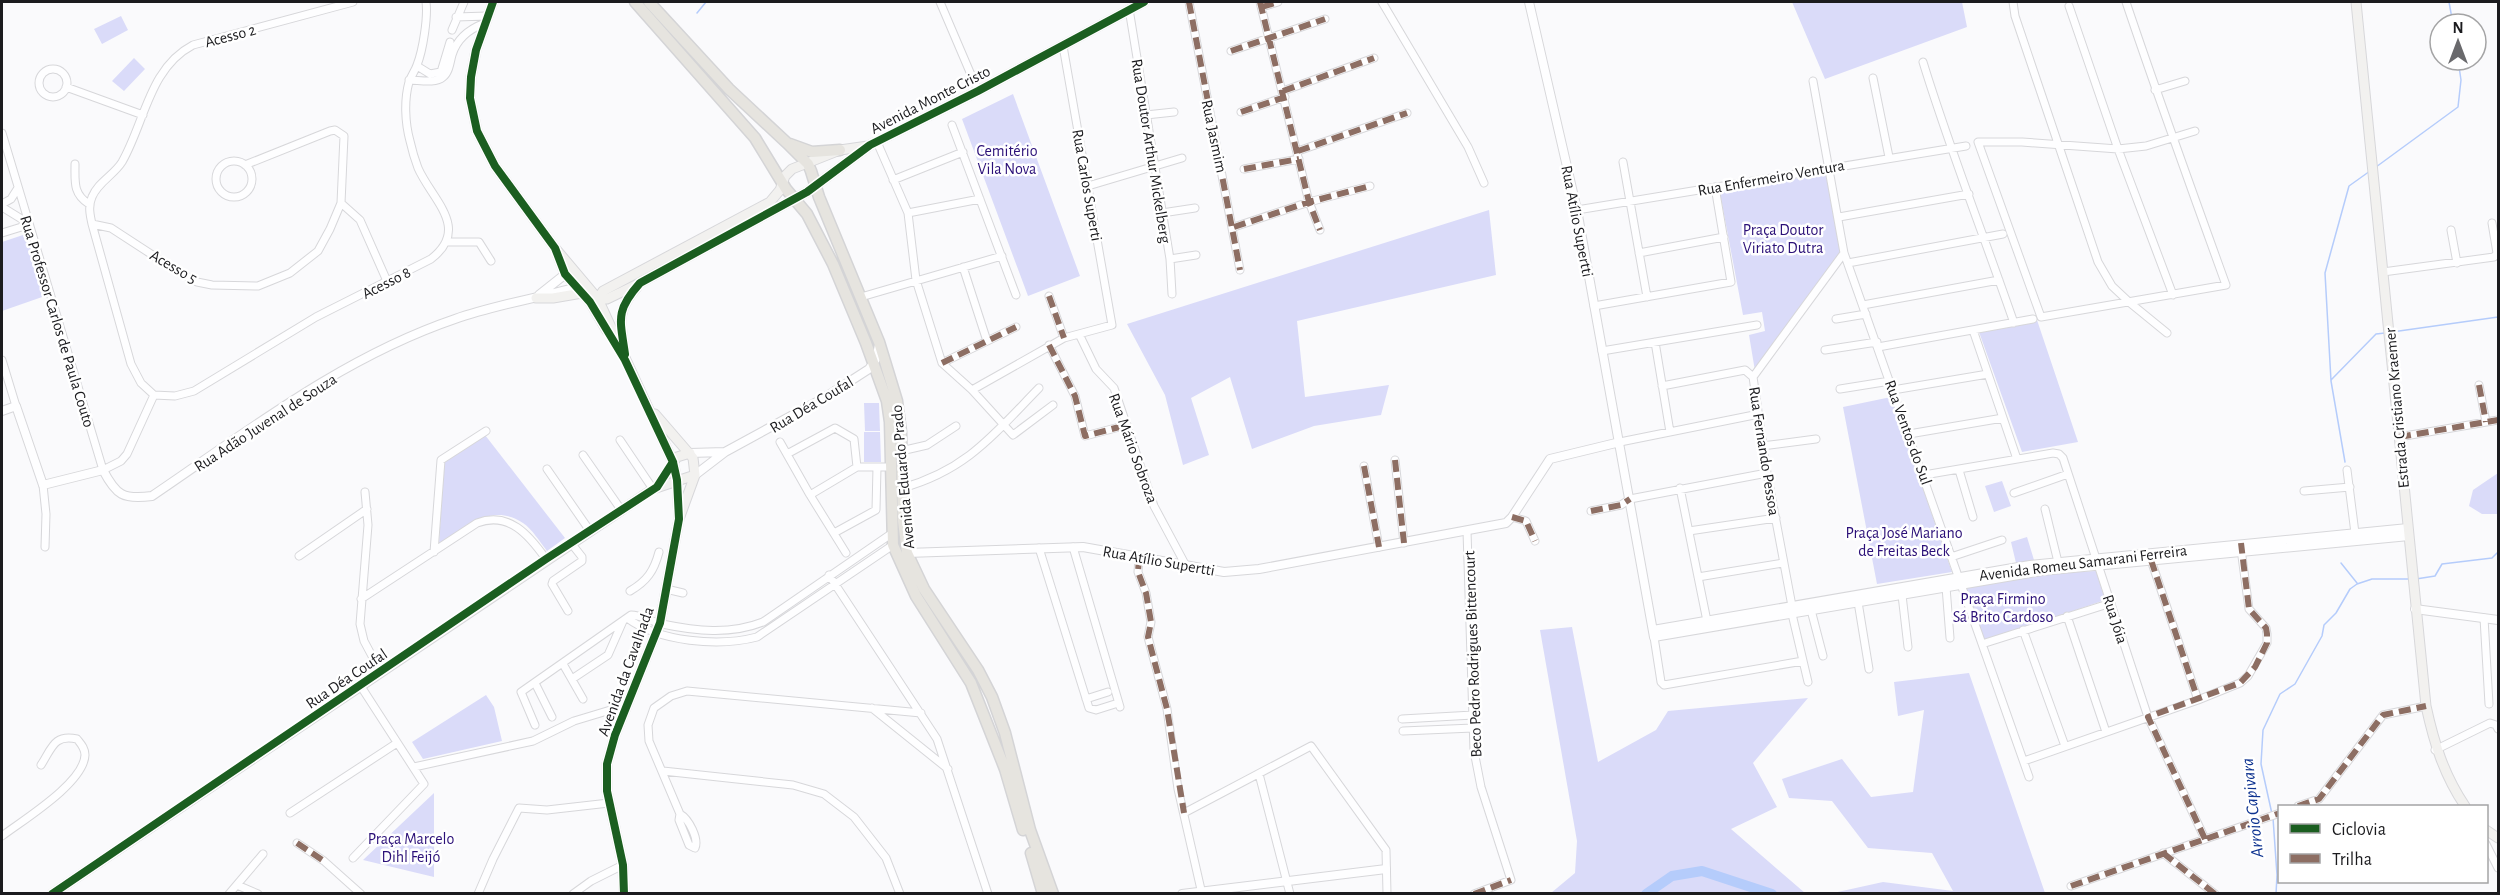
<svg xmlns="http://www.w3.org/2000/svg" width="2500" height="895" font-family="'Alegreya Sans',sans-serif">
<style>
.green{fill:#dadbf9}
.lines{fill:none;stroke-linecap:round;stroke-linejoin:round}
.stream{stroke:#b5ccfb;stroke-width:1.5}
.river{stroke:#b5ccfb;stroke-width:10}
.minor-casing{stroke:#d7d7da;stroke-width:9}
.tertiary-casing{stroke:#d7d7da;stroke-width:10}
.secondary-casing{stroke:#d7d7da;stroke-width:11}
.primary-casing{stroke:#d4d4d6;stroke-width:13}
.minor{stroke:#fefeff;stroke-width:7}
.tertiary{stroke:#fefeff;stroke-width:8}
.secondary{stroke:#f2f1ef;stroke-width:9}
.primary{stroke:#e6e4df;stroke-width:10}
.quiet{stroke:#8d6e63;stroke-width:6;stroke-dasharray:12 6;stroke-linecap:butt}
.cycleway-casing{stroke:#fff;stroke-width:11}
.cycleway{stroke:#1b5e20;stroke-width:8}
.labels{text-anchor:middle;stroke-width:5;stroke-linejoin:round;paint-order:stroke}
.street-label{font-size:16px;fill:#1b1b1e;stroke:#fff}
.park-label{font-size:16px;fill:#2b1078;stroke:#fff}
.water-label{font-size:18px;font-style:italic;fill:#0e3390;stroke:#fff}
</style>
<rect width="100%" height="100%" fill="#fafafc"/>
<path class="green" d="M1792,2H1962L1967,27L1825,79Z
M121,16L128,30L102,44L94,29Z
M134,58L145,69L124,91L112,81Z
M1013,94L1080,276L1028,296L962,119Z
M1826,173L1841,253L1755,371L1749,335L1765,331L1762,312L1743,315L1720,193Z
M1489,210L1496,275L1297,321L1305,397L1389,385L1381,415L1314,426L1252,449L1230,377L1191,398L1209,455L1183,465L1165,395L1127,324Z
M26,234L45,296L2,311V242Z
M2037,320L2078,442L2022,452L1979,332Z
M1891,397L1952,572L1877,584L1843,407Z
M864,403H879L880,431H865Z
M864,432H880L881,462H864Z
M485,435L565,538L547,551C540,542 532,529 523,523C492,502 465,527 439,544L444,463Z
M2498,473V514H2482L2469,506L2473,490Z
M2002,481L2011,506L1994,512L1985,486Z
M2027,537L2034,560L2016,563L2011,542Z
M2096,571L2105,600L1984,641L1965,588L2052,573Z
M1572,627L1598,762L1656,730L1668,711L1808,698L1753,763L1777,807L1731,829L1805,893H1551L1575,873L1577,841L1540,630Z
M1969,673L2045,893H1833L1883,882L1953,891L1932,853L1868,848L1832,801L1789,798L1782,779L1842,759L1871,797L1913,792L1924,710L1898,716L1894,682Z
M486,695L494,707L502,741L423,759L412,742Z
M434,793V877L363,860Z"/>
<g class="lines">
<path class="stream" d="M2449,2L2453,24
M697,13L706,2
M2376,167L2458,107L2461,80L2458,60
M2392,332L2498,317
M2331,380L2376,334L2385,333
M2345,462L2331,381L2325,273L2349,186L2370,171
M2341,563L2357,583
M2416,579L2435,576L2442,564L2492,558L2498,552
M2272,814L2261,764L2263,730L2280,694L2295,684L2322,636L2324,625L2336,613L2350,589L2357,584L2372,579H2408
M2273,818L2277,875L2276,894"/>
<path class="river" d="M1646,894L1672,876L1702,871L1772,894"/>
<g class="minor-casing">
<path id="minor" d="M940,2L978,91
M1189,2L1240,270
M1260,2L1309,202L1320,230
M1382,2L1468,147L1484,183
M2013,2L2015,16L2098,262L2112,286L2129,302L2167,333
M2126,2C2158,97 2192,191 2226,285L2041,317L1978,142H2022L2118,149L2146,146L2195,131
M2069,6L2118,149L2173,295
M1262,7L1278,2
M1129,9L1170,259L1172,294
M456,17L487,16
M452,30L464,2
M1231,51L1325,19
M1923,62C1950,150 1984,236 2014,323
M417,66L430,74L441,72L450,42
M39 83a14 14 0 1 1 28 0a14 14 0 1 1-28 0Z
M1873,78L1889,157
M409,80C419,80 435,84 443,77C449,73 450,62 452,55C457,38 469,29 485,23
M1813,81L1844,253L2029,777
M66,87L143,115
M2155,90L2185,81
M1283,91L1374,58
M1241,112L1285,97
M1146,115L1174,112
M952,125L1016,295
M2,133L103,470L121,461L127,454L154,395
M877,142L908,213L916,280L942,363L972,390L1013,435L1053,405
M1298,151L1407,113
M216 179a18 18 0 1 1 36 0a18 18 0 1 1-36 0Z
M1623,162L1647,297
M75,164C75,182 73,194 89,204
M1244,169L1299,159
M893,180L963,152
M1088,186L1182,158
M341,203L360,220L387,281
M2,204L11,199L18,188
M2,207L28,223
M1577,210L1966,146
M908,213L980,199
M1162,213L1195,208
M1839,217L1969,194
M92,224C90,215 88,206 92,197C98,182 114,175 122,162C145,122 149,68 193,45L353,2
M1234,227L1309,202L1370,186
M2451,230L2457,263
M2,233L28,225
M447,242H479L491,261
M1639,253L1724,237
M1170,259L1196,255
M1848,263L2003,234
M963,267L987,341
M2383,272L2494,257L2497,253L2492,223
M1049,296L1064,338
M861,297L1002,256
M1863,305L1999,280
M1594,306L1731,282L1715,187
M1836,319L1866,314
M1973,330L2017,459
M1079,334L1096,369L1114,388L1154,506L1185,564
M1655,342L1670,432
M1049,345L1075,396L1085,436L1127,425
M1878,347L2033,319
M1825,350L1877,342
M1602,351L1757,325
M2,360L16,406
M942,363L1016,327
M2479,385L2486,422
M1662,386L1745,370L1753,377
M1840,389L1890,381
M972,390L1064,338L1112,325L1063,46
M1893,390L1988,374
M154,395L141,383L131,364L92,224L111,228L174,269L197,282L212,285L258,286L290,273L318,251L330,229L341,203L344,136L335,130L330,131L245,165
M154,395L175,396L194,391L316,317L431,259C471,228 432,200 418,168C415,160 412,150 410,141C405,123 404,100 409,82C411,76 415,71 417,65C423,50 428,17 426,2
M1909,434L2003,418
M2399,437L2498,420
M620,440L653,489
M780,442L810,495L857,467H891
M1620,442L1759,414
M1762,446L1816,439
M901,451L927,445L956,426
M787,454L835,428L854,439L857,467
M583,455L622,511
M1395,460L1404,543
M1364,466L1379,547
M547,469L590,531
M1959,470L1973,517
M2347,470L2355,533
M1924,475L2053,453L2059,454L2063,458L2148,717L2205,839
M43,485L46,514L45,547
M902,488C967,470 994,434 1039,388
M1680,488L1707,621
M2304,491L2350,487
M365,492L368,525L360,624L364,641L380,671
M2014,493L2068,474
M810,495L846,553
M2045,509L2058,562
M1591,511L1621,505L1630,499L1767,473
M1512,517L1526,521L1535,541
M1467,531L1474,751L1481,787L1511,880L1474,894
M1689,531L1776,518
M834,533L876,510L877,467
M1073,547L1120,707
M1039,548L1089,708L1096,710L1115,704
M434,552L441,460L486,431
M299,556L367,509
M1139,557L1138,572L1146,593L1151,622L1148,637L1167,709L1178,789L1202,894
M1951,557L2002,540
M2151,560L2198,700
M829,575L937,739L988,894
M1698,577L1783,563
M1946,587L1950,638
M666,589L683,593
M630,591C647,581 654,571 659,552
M1902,595L1908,647
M361,599L477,523C509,511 529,535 546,559
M1858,602L1869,669
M1792,606L1767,473L1753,377L1844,253
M1811,610L1823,656
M568,611L552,584L553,581L582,561V557L571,543
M1792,614L1808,682
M2067,616L2106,732
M627,618C659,642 719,647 757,637L893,545
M2484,618L2489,704
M2023,630L2065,746
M1654,637L1661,682L1664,685L1803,661
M1982,644L2111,603
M563,664L583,699
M572,679L608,655L623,621
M535,683L552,717
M1086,699L1108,692
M872,708L948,769
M1402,719L1473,715
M535,725L521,692L631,615C641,615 652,622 662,624C696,631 730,635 763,622L891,534
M1403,731L1473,728
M2435,750L2490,723L2496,725L2498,729
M2024,761L2198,700L2240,683L2248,676L2267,643V634L2266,628L2249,609L2241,549
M414,767L533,741L574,721L627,705
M663,771L793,785L824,794L854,817L886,858L900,894
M1259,774L1290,894
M2298,806L2319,799L2383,715L2426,706
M290,813L397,743
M1184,813L1311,746L1386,850L1387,894
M680,814C689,819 699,839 695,848L689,845L679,820L680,814L649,741L648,725L654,708L671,696L687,691L921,713
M2,836C23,820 84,783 85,755C85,748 81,744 77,739C54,734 52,748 41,765
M297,843L324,861L361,894
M2486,844L2498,868
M2163,853L2215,894
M353,858L424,784L360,685
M237,885L258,894
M2071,886L2280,813
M229,894L263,854
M478,894L493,859L519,808L547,810L609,803
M573,894L591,881L623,865"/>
</g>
<g class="tertiary-casing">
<path id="tertiary" d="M1529,2L1577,210L1654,637L2042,571L2409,536
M539,295L568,272
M2,411L16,406L43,485L103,470C116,495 123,500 152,496C248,431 343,357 455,319C492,306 532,299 570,289L576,287L579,282
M690,453L725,452
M695,475L725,452L824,398L869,369L876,359L879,345
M907,553L1083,547L1224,572L1259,569L1506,523L1512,517L1550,459L1620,442
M2415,609L2498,620
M1653,630L2030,565L2408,528
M1182,894L1386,869"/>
</g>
<g class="secondary-casing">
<path id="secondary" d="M493,2L476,50L471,77L470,98L477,131L495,166L555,248L598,299L673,462L677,480L679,519
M2356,2L2426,706C2434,743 2444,775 2465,806
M558,256L565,274L590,302L607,331
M583,294L594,298L607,299L640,283L807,192L870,145L978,91L1144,2
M536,298H553L582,293
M598,299L603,291L770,202L780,190L785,176L792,169L840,150L868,146
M624,349C620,321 617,309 637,287
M657,487L677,457L690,453
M2486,830L2498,838
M52,894L653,489L695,475
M624,894L623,865L607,791V764L615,735L660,623L679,519L695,475L693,458L655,414"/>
</g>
<g class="primary-casing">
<path id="primary" d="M635,2L755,138L786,189L807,214L833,264L866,343L887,401L890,422L893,545L916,596L971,683L1005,769L1023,830
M649,2L729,89L787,143L808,164L811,171L819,197L879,342L897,401L901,432L903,521L907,553L924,589L978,670L992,697L1005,733L1030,830L1053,894
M790,144L812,152L840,150
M1031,853L1043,894"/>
</g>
<use href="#minor" class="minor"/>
<use href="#tertiary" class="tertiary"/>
<use href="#secondary" class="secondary"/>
<use href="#primary" class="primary"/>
<path class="quiet" d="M1189,2L1240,270
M1260,2L1309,202L1320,230
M1262,7L1278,2
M1231,51L1325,19
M1283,91L1374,58
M1241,112L1285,97
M1298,151L1407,113
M1244,169L1299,159
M1234,227L1309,202L1370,186
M1049,296L1064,338
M1049,345L1075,396L1085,436L1127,425
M942,363L1016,327
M2479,385L2486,422
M2399,437L2498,420
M1395,460L1404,543
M1364,466L1379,547
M1591,511L1621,505L1630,499
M1512,517L1526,521L1535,541
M1139,557L1138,572L1146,593L1151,622L1148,637L1167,709L1184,813
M2151,560L2198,700
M2298,806L2319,799L2383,715L2426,706
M2205,839L2148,717L2240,683L2255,667L2267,643V634L2266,628L2249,609L2241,543
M297,843L324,861
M2163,853L2215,894
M2071,886L2280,813
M1474,894L1511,880"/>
<g class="cycleway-casing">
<path id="cycleway" d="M493,2L476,50L471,77L470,98L477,131L495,166L555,248L565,274L590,302L625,360L673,462L677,480L679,519L660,623L615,735L607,764V791L623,865L624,894
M625,354C620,319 615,311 640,283L807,192L870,145L978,91L1144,2
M52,894L546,559L657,487L673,462"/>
</g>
<use href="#cycleway" class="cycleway"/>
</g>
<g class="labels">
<g class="street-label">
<text transform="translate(230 35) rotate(-15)" y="6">Acesso 2</text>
<text transform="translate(930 99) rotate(-27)" y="6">Avenida Monte Cristo</text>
<text transform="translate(1215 136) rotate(78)" y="6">Rua Jasmim</text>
<text transform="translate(1152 151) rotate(81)" y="6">Rua Doutor Arthur Mickelberg</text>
<text transform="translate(1771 177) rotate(-10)" y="6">Rua Enfermeiro Ventura</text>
<text transform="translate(1088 185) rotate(80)" y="6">Rua Carlos Superti</text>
<text transform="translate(1578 221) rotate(79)" y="6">Rua Atílio Supertti</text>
<text transform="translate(174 266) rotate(30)" y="6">Acesso 5</text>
<text transform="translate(386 282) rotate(-27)" y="6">Acesso 8</text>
<text transform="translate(58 321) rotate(73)" y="6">Rua Professor Carlos de Paula Couto</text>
<text transform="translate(811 404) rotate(-31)" y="6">Rua Déa Coufal</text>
<text transform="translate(2396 408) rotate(-95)" y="6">Estrada Cristiano Kraemer</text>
<text transform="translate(265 422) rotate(-33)" y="6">Rua Adão Juvenal de Souza</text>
<text transform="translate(1909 432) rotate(70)" y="6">Rua Ventos do Sul</text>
<text transform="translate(1134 448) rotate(70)" y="6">Rua Mário Sobroza</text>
<text transform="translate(1765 451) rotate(81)" y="6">Rua Fernando Pessoa</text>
<text transform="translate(902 477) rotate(-95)" y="6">Avenida Eduardo Prado</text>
<text transform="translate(1159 560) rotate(10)" y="6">Rua Atílio Supertti</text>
<text transform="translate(2083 562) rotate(-7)" y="6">Avenida Romeu Samarani Ferreira</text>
<text transform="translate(2116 619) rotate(72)" y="6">Rua Jóia</text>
<text transform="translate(1472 654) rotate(-92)" y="6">Beco Pedro Rodrigues Bittencourt</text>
<text transform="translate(625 671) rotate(-70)" y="6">Avenida da Cavalhada</text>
<text transform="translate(346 678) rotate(-34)" y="6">Rua Déa Coufal</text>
</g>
<g class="park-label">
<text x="1007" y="156">Cemitério<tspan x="1007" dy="18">Vila Nova</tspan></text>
<text x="1783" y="235">Praça Doutor<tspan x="1783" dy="18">Viriato Dutra</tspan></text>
<text x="1904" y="538">Praça José Mariano<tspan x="1904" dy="18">de Freitas Beck</tspan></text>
<text x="2003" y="604">Praça Firmino<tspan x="2003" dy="18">Sá Brito Cardoso</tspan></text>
<text x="411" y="844">Praça Marcelo<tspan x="411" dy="18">Dihl Feijó</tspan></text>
</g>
<g class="water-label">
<text transform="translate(2252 808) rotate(-96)" y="6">Arroio Capivara</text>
</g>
</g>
<rect width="2500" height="895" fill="none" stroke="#1b1b1e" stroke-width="6"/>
<rect x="2278" y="805" width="210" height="78" fill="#ffffff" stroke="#a4a4a5" stroke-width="1.5"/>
<rect x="2290" y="824" width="30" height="9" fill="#1b5e20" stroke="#a4a4a5" stroke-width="1.5"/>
<text x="2332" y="835" font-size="18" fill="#1b1b1e">Ciclovia</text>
<rect x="2290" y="854" width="30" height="9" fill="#8d6e63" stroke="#a4a4a5" stroke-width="1.5"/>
<text x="2332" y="865" font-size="18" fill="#1b1b1e">Trilha</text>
<g transform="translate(2458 42)"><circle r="28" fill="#ffffff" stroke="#a4a4a5" stroke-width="1.5"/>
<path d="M0-4.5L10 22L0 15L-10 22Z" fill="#69696c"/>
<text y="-9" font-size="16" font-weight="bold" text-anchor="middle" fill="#1b1b1e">N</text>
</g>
</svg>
